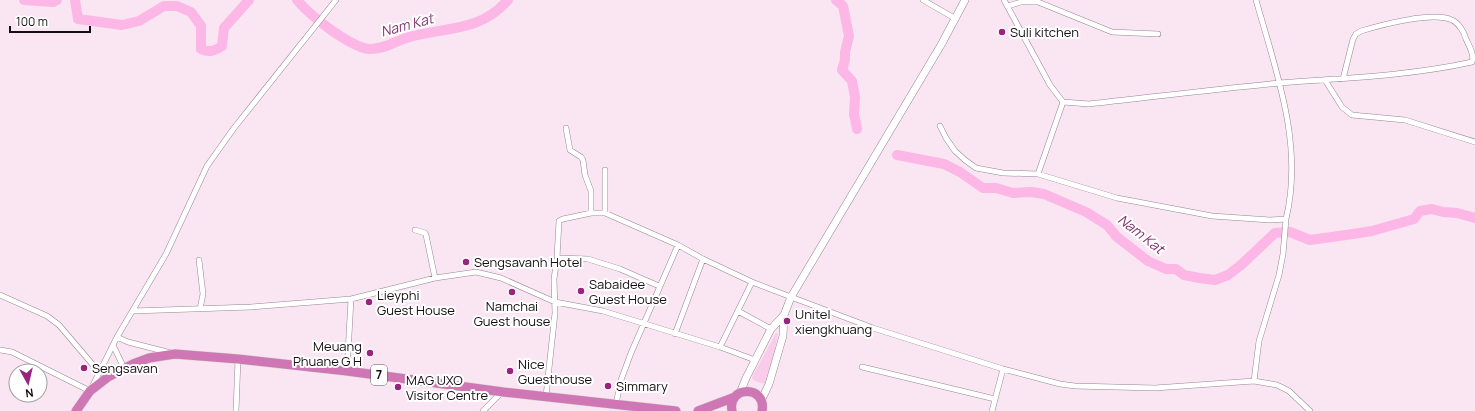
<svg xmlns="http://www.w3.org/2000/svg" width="1475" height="411" font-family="Manrope,sans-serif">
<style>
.green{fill:#fbcbeb}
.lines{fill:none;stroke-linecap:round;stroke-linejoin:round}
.river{stroke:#fdb7e7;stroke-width:10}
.street-casing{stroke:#968691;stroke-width:6}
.secondary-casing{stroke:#968691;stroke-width:8}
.highway-casing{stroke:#d5d4d4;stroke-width:10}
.street{stroke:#fff;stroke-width:5}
.secondary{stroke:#fff;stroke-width:7}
.highway{stroke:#cf77b5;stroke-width:9}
.poi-dot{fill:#99237f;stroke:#fff;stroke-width:1.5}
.labels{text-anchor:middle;stroke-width:4;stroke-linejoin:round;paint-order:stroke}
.shield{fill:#fff;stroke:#5a5659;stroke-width:1}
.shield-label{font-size:12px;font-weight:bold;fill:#140e12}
.poi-label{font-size:13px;fill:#140e12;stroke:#fff;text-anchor:start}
.water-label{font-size:14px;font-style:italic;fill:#83346f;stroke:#fff}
</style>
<rect width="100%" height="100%" fill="#f9e6f2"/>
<path class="green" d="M776,333L778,334L769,380L767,383C762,384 755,382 752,378L753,375Z"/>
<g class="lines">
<path class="river" d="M24,0L53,2L57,0
M75,0L78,19L122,25L139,21L164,6H177L191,12L201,26V49C210,53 214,51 222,46L224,28L249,0
M297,0C309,15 350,47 369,49C385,50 398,39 413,36C449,27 481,31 508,0
M836,0L843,6L849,36L845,52V60L842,70L852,81L855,97L854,114L857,129
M897,155L944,164L960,172L983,188H996L1013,193L1031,192L1044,194L1086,212L1107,225L1117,237L1148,261L1166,269H1176L1184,275L1199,278L1215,280L1228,275L1241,265L1275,233L1290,232L1310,240L1346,235L1372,231L1414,219L1420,211L1432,209L1443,212L1457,213L1475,218"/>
<g class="street-casing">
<path id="street" d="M923,0L956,19
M1004,0L1050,85L1063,102L1089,104C1152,97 1216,89 1279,83C1343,78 1409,76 1472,62C1475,55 1469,46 1466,39C1464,32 1459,23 1452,20C1433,11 1381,25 1361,31L1356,34L1353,39L1343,79
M1008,6L1021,2H1038L1112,32L1158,34
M1325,80L1342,107L1352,115L1405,120L1475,142
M940,126L946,138L955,151L965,160L976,168L1003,173L1038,174L1117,198L1212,216L1270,220L1286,219C1304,145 1276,71 1256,0
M566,128L570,150L581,157L583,160L585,175L591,191V213
M605,170V213
M1038,174L1063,102
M415,230L425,233L426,235L435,278
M557,258L588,259L620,269L659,286
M199,260L203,294L200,309
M0,295L47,316L59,325L99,372
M133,311L251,307L351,299L435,278L476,272L501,278L555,302L603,311L720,347L755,360
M738,311L771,329
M675,334L703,259
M117,337L128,342L171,353
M113,345L124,368
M720,347L752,282
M0,350L12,352L90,391L117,337L166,254L207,166L234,128L336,0
M862,367L995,399
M347,371L351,299
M1254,381L1259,341L1279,275L1283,254L1286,219
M546,396L555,313L554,279L557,258L559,221L563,219L591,213H605L678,245L703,259L752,282L791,297L873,328L1003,369L1060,384L1075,386L1155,388L1254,381L1277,385L1289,391L1310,411
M616,404L621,380L631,353L678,245
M236,411L238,359
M483,411L502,392
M992,411L1003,369"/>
</g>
<g class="secondary-casing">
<path id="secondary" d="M740,393L746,378L771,329L784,315L791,297L941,45L965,0
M761,401L769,384L783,336L784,315"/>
</g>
<g class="highway-casing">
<path id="highway" d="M76,411L90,391L108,377L133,364L149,358L175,354L238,359L347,371L503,392L676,411
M698,411L735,397
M732,411C727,385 767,385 762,411"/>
</g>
<use href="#street" class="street"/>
<use href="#secondary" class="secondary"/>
<use href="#highway" class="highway"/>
</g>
<g class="poi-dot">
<circle cx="1002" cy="32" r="4"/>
<circle cx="466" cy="262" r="4"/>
<circle cx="581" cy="291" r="4"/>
<circle cx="512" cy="292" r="4"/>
<circle cx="369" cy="302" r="4"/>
<circle cx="787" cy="321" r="4"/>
<circle cx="370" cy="353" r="4"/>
<circle cx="84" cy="368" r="4"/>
<circle cx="510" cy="371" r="4"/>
<circle cx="608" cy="386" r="4"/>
<circle cx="398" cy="387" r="4"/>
</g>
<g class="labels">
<rect class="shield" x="371" y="365" width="16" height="20" rx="3"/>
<g class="shield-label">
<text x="379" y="379">7</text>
</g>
<g class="poi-label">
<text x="1010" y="37">Suli kitchen</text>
<text x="474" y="267">Sengsavanh Hotel</text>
<text x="589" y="289">Sabaidee<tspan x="589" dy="15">Guest House</tspan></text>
<text x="377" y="300">Lieyphi<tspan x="377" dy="15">Guest House</tspan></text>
<text x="512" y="311" text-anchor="middle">Namchai<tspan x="512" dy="15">Guest house</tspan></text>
<text x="795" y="319">Unitel<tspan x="795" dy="15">xiengkhuang</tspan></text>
<text x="362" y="351" text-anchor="end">Meuang<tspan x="362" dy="15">Phuane G H</tspan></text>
<text x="518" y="369">Nice<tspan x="518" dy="15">Guesthouse</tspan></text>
<text x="92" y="373">Sengsavan</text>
<text x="406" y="385">MAG UXO<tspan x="406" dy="15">Visitor Centre</tspan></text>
<text x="616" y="391">Simmary</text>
</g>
<g class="water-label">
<text transform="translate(407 25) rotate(-15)" y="5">Nam Kat</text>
<text transform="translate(1141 234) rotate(38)" y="5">Nam Kat</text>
</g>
</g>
<g transform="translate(28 383) rotate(172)"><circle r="19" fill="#ffffff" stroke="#a19fa0"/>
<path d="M0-3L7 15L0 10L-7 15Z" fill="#99237f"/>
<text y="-6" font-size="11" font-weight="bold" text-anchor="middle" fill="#140e12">N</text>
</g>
<path d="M10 26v6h80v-6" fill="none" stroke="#140e12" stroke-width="2"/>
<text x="16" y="26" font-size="12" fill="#140e12" stroke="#ffffff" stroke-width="3" paint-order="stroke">100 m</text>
</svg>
